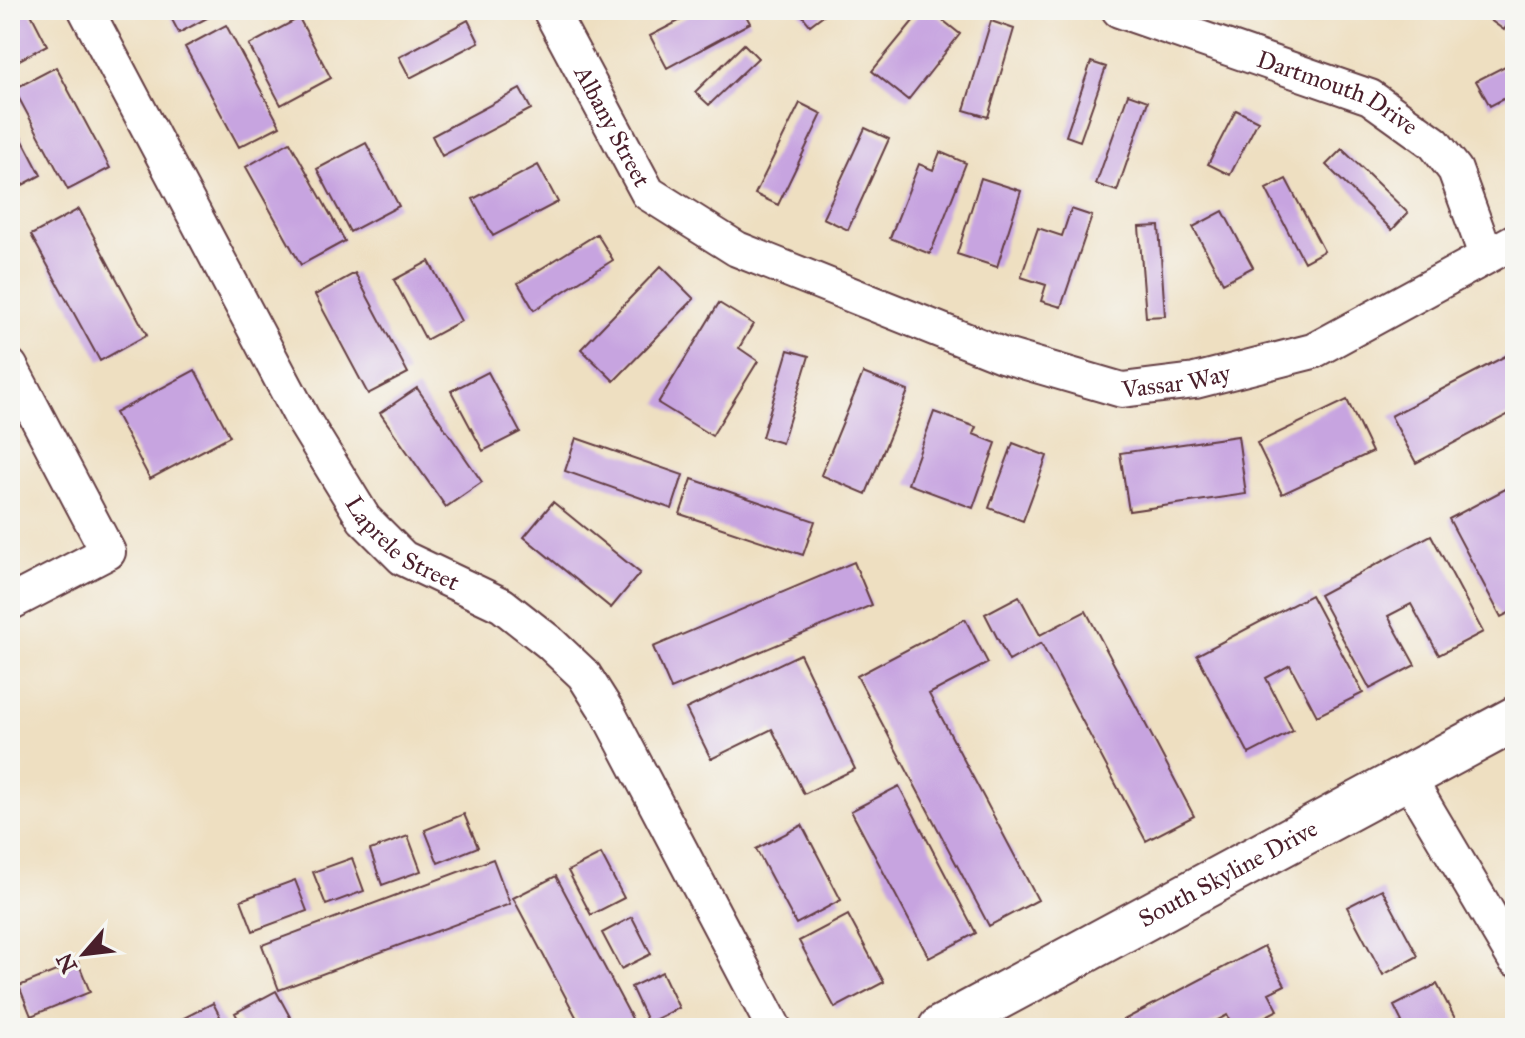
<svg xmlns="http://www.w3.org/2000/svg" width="1525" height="1038" font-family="'IM FELL Great Primer',serif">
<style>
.building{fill:#c7a4e0}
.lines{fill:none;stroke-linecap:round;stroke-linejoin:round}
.minor-casing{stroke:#633c42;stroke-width:38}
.major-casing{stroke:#633c42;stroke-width:48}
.minor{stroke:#fff;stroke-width:34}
.major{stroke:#fff;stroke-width:44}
.labels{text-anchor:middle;stroke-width:7;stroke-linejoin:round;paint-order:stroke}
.street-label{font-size:24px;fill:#4a1f2b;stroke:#f6f6f2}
</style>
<rect width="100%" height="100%" fill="#f6f6f2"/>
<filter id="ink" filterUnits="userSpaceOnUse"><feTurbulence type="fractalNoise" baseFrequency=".0125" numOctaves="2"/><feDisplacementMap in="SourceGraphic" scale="16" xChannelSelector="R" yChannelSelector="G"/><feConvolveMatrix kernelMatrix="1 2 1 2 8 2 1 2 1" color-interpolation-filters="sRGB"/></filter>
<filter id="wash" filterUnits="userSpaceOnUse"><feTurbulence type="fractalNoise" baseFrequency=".006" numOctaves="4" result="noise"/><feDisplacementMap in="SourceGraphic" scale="32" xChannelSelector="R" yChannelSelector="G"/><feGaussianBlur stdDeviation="1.8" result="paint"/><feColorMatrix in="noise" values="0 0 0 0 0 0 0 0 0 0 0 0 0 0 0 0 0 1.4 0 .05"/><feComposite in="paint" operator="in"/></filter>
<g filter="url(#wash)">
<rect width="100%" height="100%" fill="#eedfc1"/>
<g id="blocks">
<path class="building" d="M10,10H29L47,45L10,65Z
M167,10H222L179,33Z
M700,10H743L750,23L667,68L650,36Z
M798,10H830L810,25Z
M922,10H930L960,34L908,100L872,71Z
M1491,10H1515V13L1504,30L1486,17Z
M299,18L331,78L281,105L249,45Z
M468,20L479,42L410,78L399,57Z
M991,21L1014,29L988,117L964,110Z
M226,25L280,126L239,147L185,47Z
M744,44L758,58L709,105L695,92Z
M1091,62L1106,67L1080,141L1066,136Z
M1507,65L1515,80V93L1490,106L1476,81Z
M56,67L110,168L68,190L14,89Z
M520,89L531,109L442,156L432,136Z
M1128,94L1148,101L1117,191L1096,184Z
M800,103L822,114L778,205L755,194Z
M1236,110L1258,121L1230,175L1208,164Z
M10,116L41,175L10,192Z
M865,128L889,139L848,230L823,218Z
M290,142L345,241L301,265L246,167Z
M366,143L399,206L350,232L317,169Z
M1342,149L1408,213L1392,230L1326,165Z
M940,152L966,163L930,254L890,238L919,164L933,170Z
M538,165L558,202L493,236L473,199Z
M981,178L1021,191L997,267L957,254Z
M1286,179L1324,251L1304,262L1266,189Z
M79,209L147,335L100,361L31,235Z
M1071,209L1092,216L1061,307L1041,301L1046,285L1021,277L1038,228L1062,236Z
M1223,211L1253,267L1223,283L1193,227Z
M1159,226L1165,316L1146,317L1139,227Z
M597,234L613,260L534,310L518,283Z
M429,261L461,321L426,340L394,280Z
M661,266L694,299L614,381L581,349Z
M355,273L408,373L368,394L315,295Z
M719,303L753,324L739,348L758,361L712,436L658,403Z
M788,350L809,356L782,443L762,437Z
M1515,351V411L1416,463L1391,416Z
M195,370L230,436L150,479L115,413Z
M488,372L520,432L483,451L451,391Z
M863,373L908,391L866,494L821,475Z
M417,388L482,482L446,507L380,413Z
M1347,400L1372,452L1282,494L1257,443Z
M934,412L976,427L973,434L996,443L973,508L908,484Z
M1238,436L1246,494L1129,511L1120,453Z
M576,438L683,475L672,509L565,471Z
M1013,443L1047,456L1023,521L989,508Z
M692,479L815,521L803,555L680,514Z
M1515,484V610L1501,617L1449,519Z
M553,502L640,573L611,608L524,537Z
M1431,535L1483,632L1439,655L1411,604L1388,616L1415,665L1370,689L1319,595Z
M854,562L872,605L671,689L653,647Z
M1311,595L1363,693L1317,716L1290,665L1266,678L1293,731L1249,754L1197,655Z
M1019,596L1040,635L1086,611L1194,816L1146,841L1041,643L1009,661L985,614Z
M965,619L988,663L929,694L1038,900L989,926L857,676Z
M800,654L855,769L804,794L772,729L711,759L686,709Z
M899,786L976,933L929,958L851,811Z
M464,814L478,847L438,863L425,830Z
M802,825L841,900L796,924L756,849Z
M408,836L421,871L382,885L370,850Z
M601,854L624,898L591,915L568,871Z
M352,858L364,891L326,905L313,872Z
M493,859L510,904L279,990L262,945Z
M556,876L637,1028H582L513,898Z
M295,880L307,911L253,931L241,900Z
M1382,889L1418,956L1383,975L1347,907Z
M848,915L884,982L835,1008L799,941Z
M632,917L651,954L621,969L602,933Z
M1264,946L1285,985L1269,993L1278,1010L1243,1028H1234L1227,1015L1203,1028H1121L1118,1023Z
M78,962L90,992L31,1016L19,986Z
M662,972L679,1008L648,1023L631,987Z
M1437,984L1460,1028H1391L1402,1022L1394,1006Z
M276,991L296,1028H243L235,1013Z
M213,1003L226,1028H186L182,1019Z"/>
</g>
</g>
<g filter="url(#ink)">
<use href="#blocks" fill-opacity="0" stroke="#633c42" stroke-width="2"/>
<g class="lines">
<g class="minor-casing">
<g id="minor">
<path id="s1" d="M86,10L302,418L364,519L403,558L502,605L549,642L584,675L608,713L774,1028"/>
<path id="s2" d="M550,10L648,193L737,249L1002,355L1122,390L1195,381L1313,351L1515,241"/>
<path id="s3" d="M1119,10L1370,97L1434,143L1455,170L1486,255"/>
<path d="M10,366L108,552L10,603"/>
<path d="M1408,778L1515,959"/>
</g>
</g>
<g class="major-casing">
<g id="major">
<path id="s4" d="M941,1028L1515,719"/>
</g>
</g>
<use href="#minor" class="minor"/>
<use href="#major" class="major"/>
</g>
</g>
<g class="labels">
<g class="street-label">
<text dy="8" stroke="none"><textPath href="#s3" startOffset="234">Dartmouth Drive</textPath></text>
<text dy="8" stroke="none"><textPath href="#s2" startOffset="132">Albany Street</textPath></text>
<text dy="8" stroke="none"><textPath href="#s2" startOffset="778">Vassar Way</textPath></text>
<text dy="8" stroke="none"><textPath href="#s1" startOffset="626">Laprele Street</textPath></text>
<text dy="8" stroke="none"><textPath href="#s4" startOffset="326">South Skyline Drive</textPath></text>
</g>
</g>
<rect width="1525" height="1038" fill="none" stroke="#f6f6f2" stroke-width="40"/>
<g transform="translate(84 954) rotate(242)" stroke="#f6f6f2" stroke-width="6" paint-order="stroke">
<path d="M0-6L14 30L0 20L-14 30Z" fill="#4a1f2b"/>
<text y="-12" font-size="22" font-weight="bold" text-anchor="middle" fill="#4a1f2b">N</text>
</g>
</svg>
